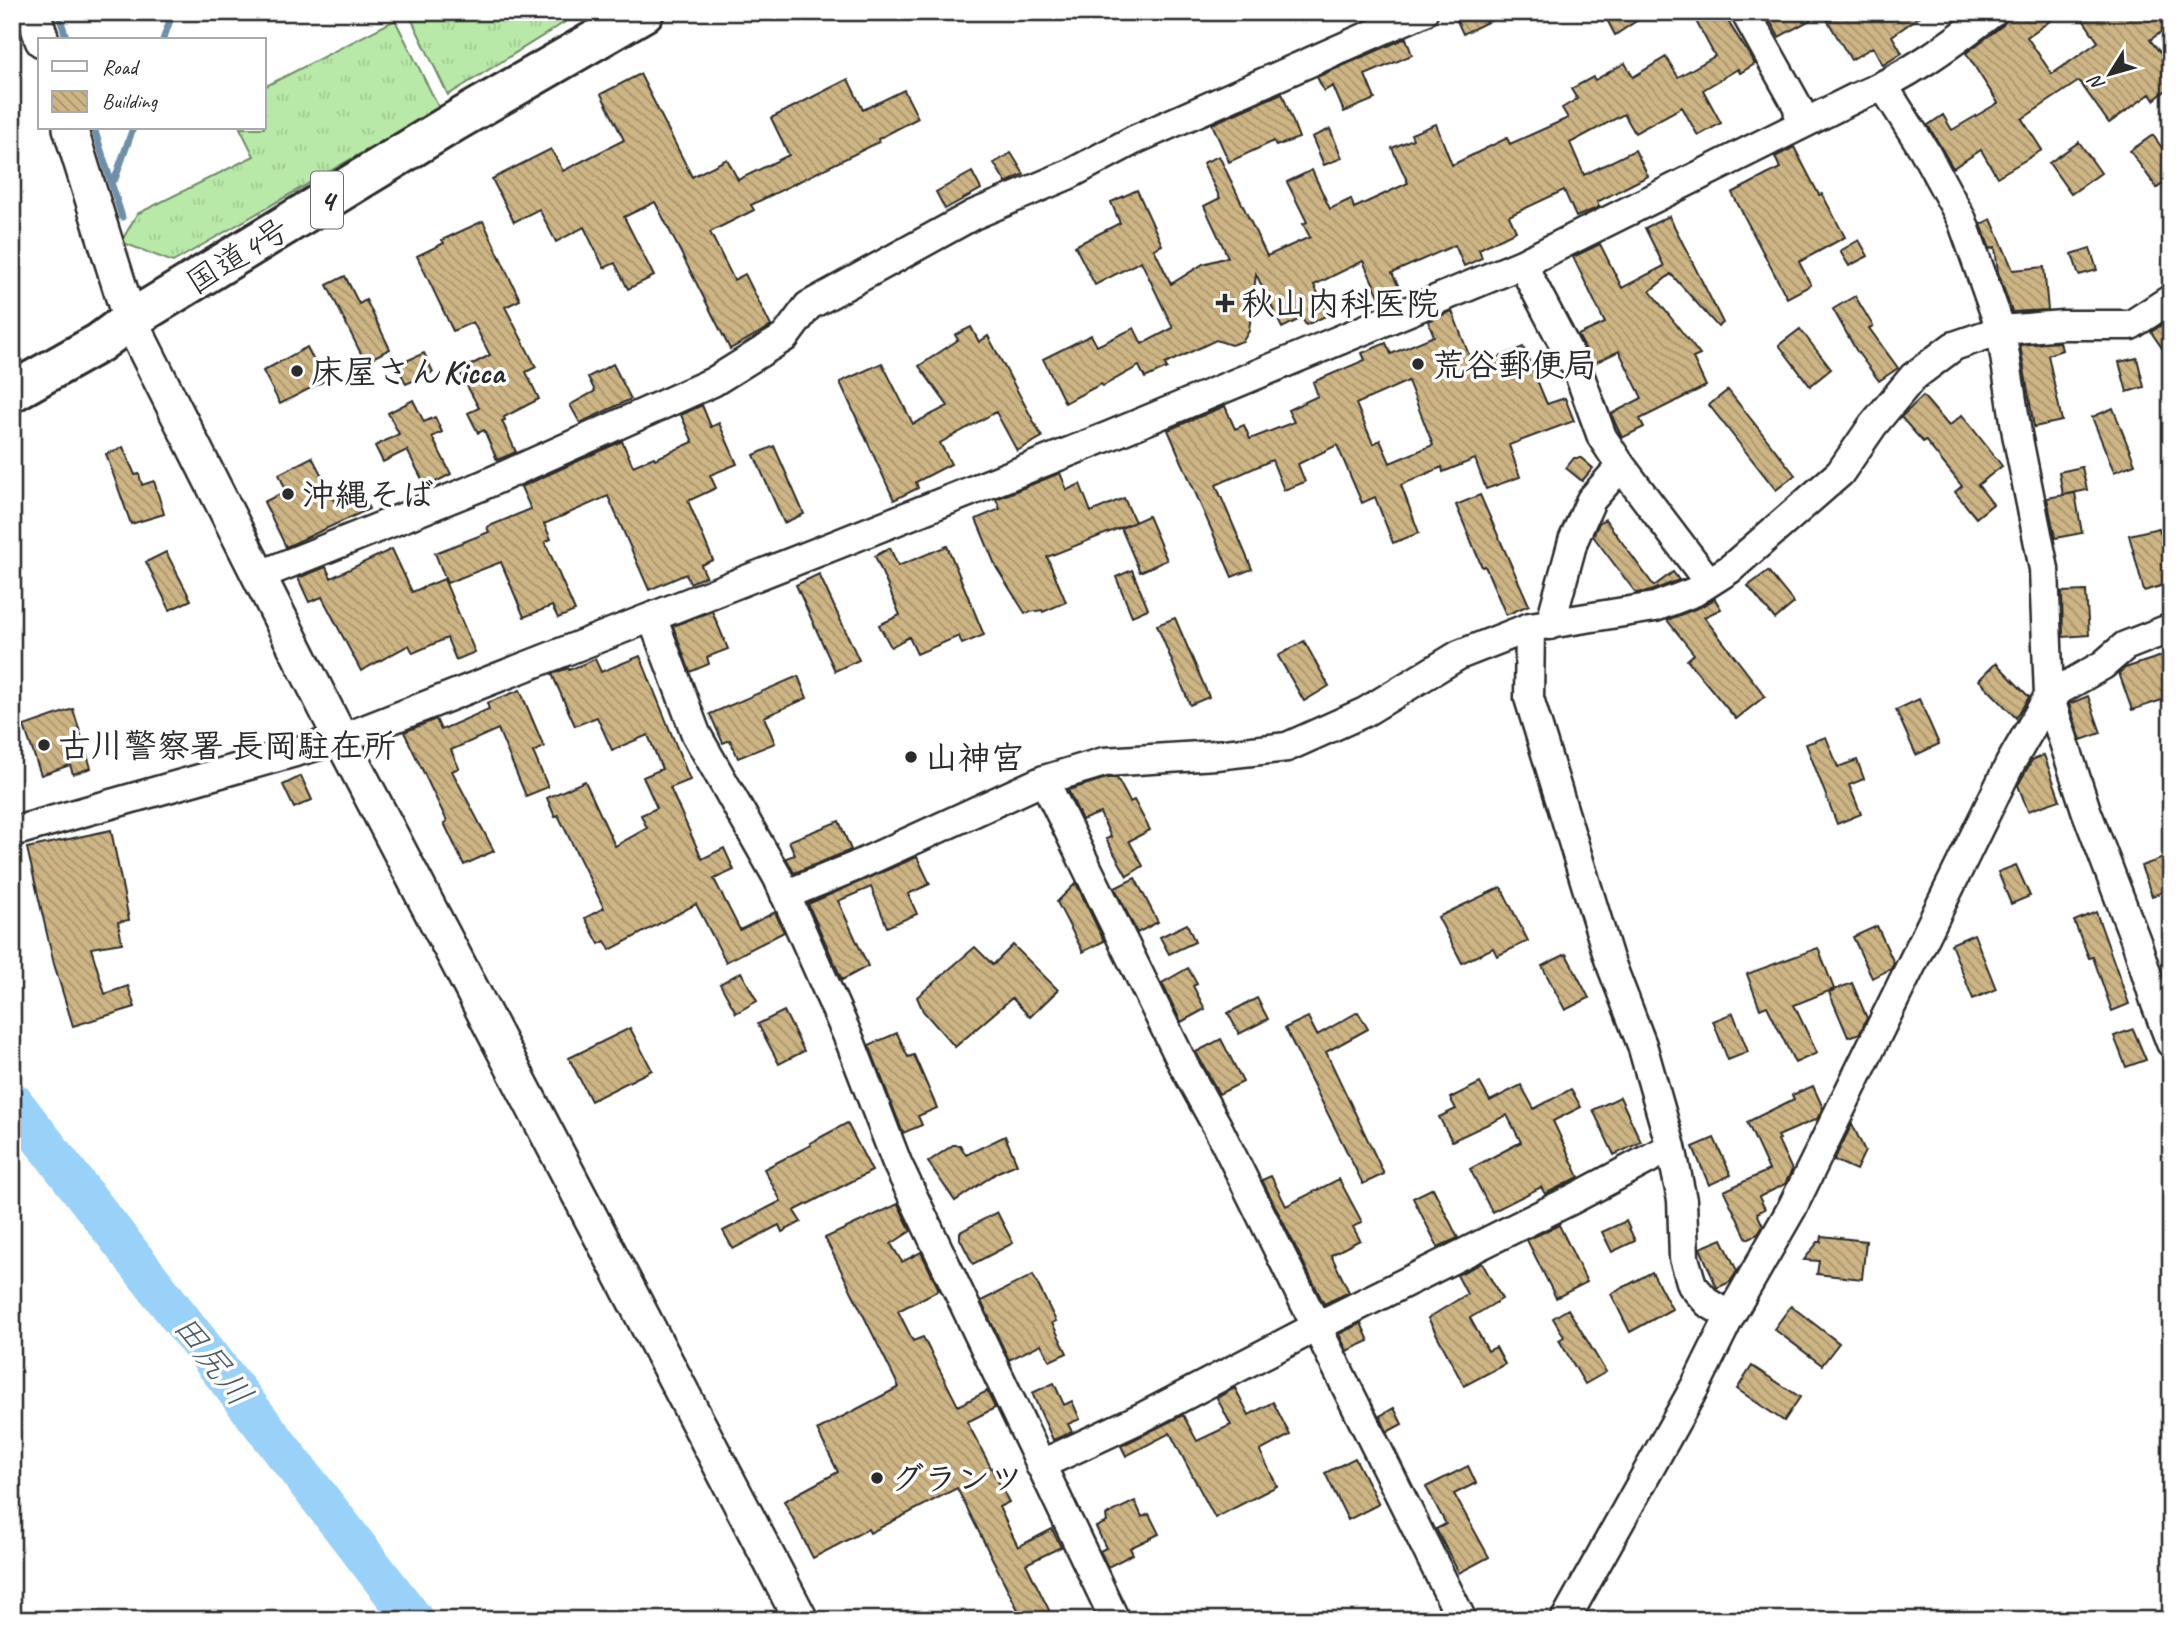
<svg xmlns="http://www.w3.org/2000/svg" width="2183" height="1632" font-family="Caveat,'Klee One',sans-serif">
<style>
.grass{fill:url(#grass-tufts);stroke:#728a6a;stroke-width:2}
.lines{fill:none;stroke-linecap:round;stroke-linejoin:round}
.stream{stroke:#6e8fa7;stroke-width:7}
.river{stroke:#9ad1f9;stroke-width:40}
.building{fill:url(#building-back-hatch);stroke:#2b2b2b;stroke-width:2;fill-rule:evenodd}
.minor-casing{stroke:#2b2b2b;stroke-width:33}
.tertiary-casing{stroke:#2b2b2b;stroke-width:38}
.trunk-casing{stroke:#2b2b2b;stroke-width:44}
.minor{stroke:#fff;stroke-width:28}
.tertiary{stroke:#fff;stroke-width:33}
.trunk{stroke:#fff;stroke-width:38}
.poi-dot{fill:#2b2b2b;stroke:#fff;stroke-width:2.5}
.labels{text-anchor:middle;stroke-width:7;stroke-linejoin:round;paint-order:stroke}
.shield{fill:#fff;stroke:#6b6b6b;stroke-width:2}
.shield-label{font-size:32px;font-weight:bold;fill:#2b2b2b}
.street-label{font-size:33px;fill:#2b2b2b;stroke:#fff}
.poi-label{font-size:33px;font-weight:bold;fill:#2b2b2b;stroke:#fff;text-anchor:start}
.water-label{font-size:35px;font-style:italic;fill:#4c5d69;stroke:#fff}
</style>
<defs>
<pattern id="grass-tufts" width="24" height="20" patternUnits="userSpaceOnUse" patternTransform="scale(1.75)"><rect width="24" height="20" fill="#b9e9a8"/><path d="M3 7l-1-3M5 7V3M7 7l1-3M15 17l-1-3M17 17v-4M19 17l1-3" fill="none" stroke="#9fc891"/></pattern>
<pattern id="building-back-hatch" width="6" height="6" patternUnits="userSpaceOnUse" patternTransform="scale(1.75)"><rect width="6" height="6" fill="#ceb585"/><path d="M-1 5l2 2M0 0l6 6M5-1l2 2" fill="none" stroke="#a7936d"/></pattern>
</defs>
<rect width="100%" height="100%" fill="#fff"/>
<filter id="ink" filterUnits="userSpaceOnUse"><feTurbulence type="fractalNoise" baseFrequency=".0143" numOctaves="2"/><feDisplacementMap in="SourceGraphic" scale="14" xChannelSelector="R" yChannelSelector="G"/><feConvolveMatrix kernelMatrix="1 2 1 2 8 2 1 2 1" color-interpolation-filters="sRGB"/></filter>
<g filter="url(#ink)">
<path class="grass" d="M408,12H581L448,95Z
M395,20L439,108L173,262L121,242L137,214L254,156L240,128H264V87Z"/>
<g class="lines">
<path class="stream" d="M58,12L67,40
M163,40L173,12
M94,128L122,217
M115,179L133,128"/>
<path class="river" d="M12,1101L414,1620"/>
</g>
<path class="building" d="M1453,12H1508L1463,34Z
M1603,12H1650L1615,35Z
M1691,12H1722L1755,64L1740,73L1738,69L1703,90L1721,123L1698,136L1682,107L1635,133L1624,114L1570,143L1584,175L1635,150L1648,176L1597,202L1599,207L1576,217L1564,190L1509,216L1516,231L1479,249L1482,258L1464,266L1455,245L1392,273L1399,287L1379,296L1363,261L1314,285L1328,315L1306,325L1302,318L1282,328L1256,274L1249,331L1243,341L1231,345L1216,340L1165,364L1167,368L1145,378L1139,366L1103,386L1101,384L1065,403L1043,359L1091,335L1097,346L1134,328L1142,344L1173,328L1141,261L1095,285L1075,246L1120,223L1111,202L1137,190L1162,245L1154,249L1171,284L1203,264L1228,257L1204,206L1220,198L1203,163L1219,156L1267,256L1310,237L1303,224L1307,222L1287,182L1312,170L1330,209L1351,199L1354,208L1408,183L1392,148L1413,139L1411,134L1436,124L1452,165L1507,138L1510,144L1568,118L1562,108L1577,99L1571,89L1593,77L1595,80L1625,63L1633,77L1666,57L1678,77L1715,56Z
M1765,12H1926L1892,36L1902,53L1883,65L1873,47L1851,60L1823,13L1779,37Z
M2015,12H2063L2027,37L2052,74L2098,42L2078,12H2156L2167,28L2150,40L2171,66V86L2154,100L2150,94L2109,123L2079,81L2022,119L2042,150L1997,177L1981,150L1953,168L1928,125L1943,115L1952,130L1998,103L1966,53L2003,25L2009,16Z
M1406,38L1412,55L1365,75L1375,99L1344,112L1333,86L1324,91L1317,77Z
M640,74L692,177L727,159L738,180L789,155L771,118L848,79L863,110L904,90L918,118L878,139L879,142L751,205L754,210L710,232L734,280L745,274L771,326L730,349L655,202L624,217L654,276L628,289L615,263L604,268L584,227L556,242L539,209L514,222L492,179L551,149L563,171L624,140L601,94Z
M1282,93L1299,138L1276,146L1274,141L1229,162L1212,124Z
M1330,129L1342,158L1324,165L1312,137Z
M2153,135L2171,161V178L2157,188L2130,151Z
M2079,142L2101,173L2071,194L2049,163Z
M1794,147L1819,195L1822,194L1845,237L1799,262L1811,285L1787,298L1732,193L1780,168L1775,157Z
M1011,153L1024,174L1006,183L994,163Z
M972,172L981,189L945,209L936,192Z
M1669,216L1723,323L1718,327L1671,274L1650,291L1700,355L1693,358L1706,386L1640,419L1644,427L1622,438L1611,414L1642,398L1619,351L1593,364L1578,335L1605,323L1573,257L1600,244L1622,288L1664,266L1645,228Z
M1991,219L2013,270L2044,267L2048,310L2012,312L1998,272L1995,247L1990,249L1981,224Z
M483,221L520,300L505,307L536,367L526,372L539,399L504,417L505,420L502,421L516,452L497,460L484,430L478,433L468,413L479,408L459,371L490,355L473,322L453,331L417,256L444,243L442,240Z
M1859,240L1868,256L1849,266L1840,251Z
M2090,248L2097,270L2079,275L2072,254Z
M345,276L359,304L366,300L390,349L365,362L327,285Z
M1855,296L1873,326L1869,328L1898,368L1879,381L1856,350L1833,309Z
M1452,311L1474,368L1523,347L1547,404L1565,398L1574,421L1509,445L1520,477L1486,489L1475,459L1443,472L1442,467L1401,485L1419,533L1393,543L1375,497L1362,503L1337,445L1298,464L1305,482L1284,490L1272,460L1216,485L1252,569L1232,577L1168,430L1225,406L1235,429L1244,425L1250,439L1294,422L1288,410L1318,396L1313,382L1365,360L1362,353L1386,343L1391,354L1434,336L1428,321ZM1408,381L1433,445L1390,463L1380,440L1373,444L1356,404Z
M2171,319V361L2151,332Z
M971,327L979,342L988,336L1042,437L1017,451L996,412L940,443L951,464L916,482L918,488L894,500L840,382L882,363L913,424L948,406L919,366L958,340L955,335Z
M1800,329L1831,369L1810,386L1779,345Z
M2060,342L2062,350L2048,355L2062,421L2034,427L2020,345Z
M307,347L324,381L280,404L263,371Z
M424,353L433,372L406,384L397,365Z
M2137,358L2144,387L2127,392L2119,362Z
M613,364L631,399L580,423L570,405L595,391L588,377Z
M1728,390L1795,475L1776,490L1709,405Z
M1923,396L1949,426L1962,415L2002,466L1978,485L1993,504L1976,518L1955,492L1962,486L1925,440L1923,442L1901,417Z
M413,400L424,422L435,417L442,432L432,437L451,474L426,487L407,450L383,462L375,446L399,434L388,413Z
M702,405L711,427L719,423L737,464L710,475L716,488L688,501L713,560L701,565L706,576L690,583L686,574L649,590L608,496L544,524L551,539L545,542L575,611L558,618L552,606L524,617L501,562L447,583L435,553L489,532L487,527L531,509L521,487L622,441L633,466L654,457L655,459L693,442L681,415Z
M2113,408L2135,464L2114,472L2092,417Z
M774,446L804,514L784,523L754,455Z
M123,447L135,475L139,474L142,485L154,481L164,514L131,524L106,454Z
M312,457L336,503L361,491L369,509L286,547L264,502L286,491L279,474Z
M1574,458H1581L1593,468L1582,481L1566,468Z
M2082,467L2087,490L2063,495L2059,472Z
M1060,473L1067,490L1080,484L1091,512L1124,498L1135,522L1047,557L1066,602L1043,612L1042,610L1025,613L996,567L976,519L1000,509L996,499Z
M2075,493L2082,533L2055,538L2047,498Z
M1480,495L1529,605L1506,615L1485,566L1482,567L1456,505Z
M1148,516L1167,560L1140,572L1121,528Z
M1605,519L1654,586L1673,572L1679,580L1651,591L1636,593L1593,536L1599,523Z
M2159,528L2171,572V583L2144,591L2129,535Z
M947,546L984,635L962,644L959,636L917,654L909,637L891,647L879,625L900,615L875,556L890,548L898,566Z
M392,549L412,592L444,579L475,652L456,660L447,638L413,653L409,645L361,671L322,597L309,602L298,578L326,567L331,578Z
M166,552L191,600L170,610L146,562Z
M1132,570L1148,609L1132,616L1116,577Z
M1768,571L1794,603L1775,619L1748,586Z
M819,574L859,660L835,671L796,585Z
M2086,591L2089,635L2063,637L2062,592Z
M1715,599L1721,609L1704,617L1765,696L1736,719L1687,660L1694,654L1667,620L1700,607Z
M712,611L728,649L707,657L709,664L690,672L673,626Z
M1175,618L1209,697L1190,705L1157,625Z
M1304,641L1329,686L1304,701L1278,656Z
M2171,653V697L2132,710L2119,673L2125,668Z
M640,656L690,780L670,788L702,859L724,848L734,870L714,879L740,930L775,912L784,932L726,962L696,904L610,950L605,941L599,944L585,918L604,908L558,815L555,817L547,798L585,781L615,846L647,828L641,815L657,808L643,777L662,769L648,735L612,750L597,717L575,726L552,674L568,668L569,670L595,659L601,672Z
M1996,663L2029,697L2016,718L1979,680Z
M798,676L807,698L764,717L775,743L738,758L730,740L723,743L710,714Z
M520,690L544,747L533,752L548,787L526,796L498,729L451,750L459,768L452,771L494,851L464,865L444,823L447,821L404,732L436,719L441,730L489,709L487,703Z
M2088,696L2101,733L2081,740L2069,704Z
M1919,699L1939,744L1916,755L1896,710Z
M73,709L91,768L73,774L70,765L41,775L24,726Z
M1826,737L1838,767L1857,760L1864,779L1849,785L1861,814L1837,824L1806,744Z
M2044,755L2060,800L2028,811L2018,785L2032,760Z
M301,776L312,800L294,808L283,785Z
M1107,778H1117L1130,802L1134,800L1150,830L1129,841L1143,866L1127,876L1106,839L1111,837L1100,813L1082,820L1068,790Z
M839,821L851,850L794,873L786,858L795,855L789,841Z
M111,830L129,920L118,922L122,943L91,948L105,994L128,986L135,1007L73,1026L54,964L27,848Z
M917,857L930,884L908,894L917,914L887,927L871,887L838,901L868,966L842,980L808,904Z
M2166,857L2171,871V889L2152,896L2141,866Z
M2016,865L2030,896L2011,904L1998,872Z
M1135,878L1158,922L1137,933L1115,888Z
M1076,883L1104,941L1083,952L1057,902Z
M1501,887L1528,941L1497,956L1493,948L1462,963L1438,917Z
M2096,912L2129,1004L2112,1011L2093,957L2089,958L2074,921Z
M1187,924L1195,942L1169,954L1160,937Z
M1877,926L1894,963L1891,969L1872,978L1853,937Z
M1974,934L1996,989L1973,999L1951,944Z
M1013,945L1058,990L1030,1017L1012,998L955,1047L923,1011L917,997L975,947L993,965Z
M1818,948L1834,989L1794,1005L1817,1053L1795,1063L1767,1006L1760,1009L1747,974Z
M1566,954L1589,998L1565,1010L1542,966Z
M1188,968L1197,984L1193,986L1205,1009L1181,1022L1162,983Z
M741,972L757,1001L736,1013L720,984Z
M1852,983L1867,1018L1860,1033L1848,1037L1829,992Z
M1257,998L1268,1019L1239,1034L1228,1013Z
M784,1011L804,1051L779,1064L758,1024Z
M1358,1012L1368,1029L1326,1052L1384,1174L1363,1184L1285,1028L1308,1017L1317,1035Z
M1733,1013L1748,1052L1728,1060L1713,1021Z
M630,1028L652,1070L591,1101L569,1058Z
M2133,1029L2146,1060L2126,1067L2114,1036Z
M897,1033L908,1057L914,1055L937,1108L918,1116L922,1125L903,1133L869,1045Z
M1221,1039L1243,1082L1219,1094L1196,1052Z
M1480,1083L1490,1101L1521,1085L1534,1109L1571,1089L1581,1107L1553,1121L1579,1177L1545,1194L1541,1187L1492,1212L1470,1169L1521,1142L1507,1115L1452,1141L1439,1117L1456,1109L1450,1098Z
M1813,1086L1823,1108L1817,1119L1778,1136L1780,1139L1778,1140L1792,1170L1785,1184L1759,1197L1765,1209L1757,1213L1763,1226L1758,1234L1747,1239L1724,1191L1769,1170L1747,1122L1794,1099L1792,1095Z
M1620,1097L1641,1142L1614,1155L1593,1110Z
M847,1123L872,1171L794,1211L801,1222L782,1232L779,1225L733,1249L723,1231L781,1201L764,1169L811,1145L810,1143Z
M1852,1124L1865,1151L1856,1170L1834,1160Z
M1005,1136L1017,1164L998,1172L955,1201L928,1162L953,1145H960L966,1155Z
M1714,1138L1731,1175L1709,1185L1693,1147Z
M1271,1176L1286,1206L1339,1179L1362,1222L1353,1227L1360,1240L1331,1255L1349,1292L1324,1304L1262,1180Z
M1433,1188L1458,1238L1438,1247L1413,1198Z
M898,1204L911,1231L891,1244L902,1262L921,1252L939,1290L898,1311L913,1341L923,1337L958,1406L987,1391L995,1408L967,1422L1009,1502L999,1507L1018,1547L1052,1529L1061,1547L1026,1564L1054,1620H1023L957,1488L870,1533L868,1529L813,1558L784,1501L838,1472L817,1430L899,1387L825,1238Z
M997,1212L1013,1243L973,1264L960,1239V1232Z
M1626,1221L1635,1241L1612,1252L1602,1232Z
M1559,1225L1587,1282L1556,1298L1527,1240Z
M1822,1236L1866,1241L1862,1279L1817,1274L1819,1261L1804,1260L1818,1242H1821Z
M1722,1239L1737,1271L1730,1282L1717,1288L1700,1248Z
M1482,1263L1502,1299L1470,1318L1488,1351L1496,1347L1505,1364L1464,1386L1428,1318L1467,1294L1457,1275Z
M1652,1272L1672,1309L1630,1332L1611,1294Z
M1033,1275L1056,1321L1052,1323L1067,1353L1050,1361L1041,1344L1009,1360L981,1301Z
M1791,1306L1839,1343L1822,1365L1774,1329Z
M1568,1309L1606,1372L1585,1384L1559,1340L1564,1337L1553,1318Z
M1361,1323L1369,1341L1347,1351L1339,1334Z
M1752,1366L1800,1397L1784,1421L1737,1389Z
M1054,1383L1064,1405L1072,1401L1080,1419L1068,1424L1072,1432L1053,1440L1032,1393Z
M1235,1388L1249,1415L1273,1402L1290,1435L1260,1451L1277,1486L1215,1518L1170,1433L1126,1456L1121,1446L1183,1415L1197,1441L1231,1425L1217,1398Z
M1394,1408L1402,1424L1387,1432L1380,1416Z
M1355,1458L1379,1504L1348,1520L1325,1473Z
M1468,1466L1476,1483L1454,1494L1489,1557L1459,1573L1436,1529L1446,1524L1426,1487Z
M1135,1501L1142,1517L1149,1514L1159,1534L1130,1548L1133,1554L1108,1567L1100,1551L1106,1548L1096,1527L1107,1522L1106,1515Z"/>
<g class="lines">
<g class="minor-casing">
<path id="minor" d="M1745,12L1798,107L1800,125
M1522,264L1578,371L1602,437L1621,466L1708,581
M258,576L479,487L713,382L785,337L808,306L973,215L1070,174L1134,140L1423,12
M652,617L696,734L778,878L850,1041L897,1163L1115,1620
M1550,625L1573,541L1591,500L1621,466
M1530,627L1529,698L1609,959L1642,1045L1671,1147L1682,1200L1684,1258L1692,1285L1708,1303L1730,1316
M2171,628L2125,646L2103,665L2049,696L2086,810L2137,944L2156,1004L2171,1043
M1044,780L1183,1064L1217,1126L1462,1620
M12,832L341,739L838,544L1109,436L1522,264L1855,98C1905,78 1950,45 1993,12
M785,895L854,867L1044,780L1104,762L1216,755L1287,747L1365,712L1459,655L1530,627L1655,607L1694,592L1730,569L1840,473L1873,425L1913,377L1954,346L2001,330L2063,325H2131L2171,299
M1040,1465L1145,1416L1316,1327L1573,1199L1671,1147
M1565,1620L1696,1385L1730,1316L1792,1208L2010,764L2049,696L2044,569L2017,434L2001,330L1962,220L1924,150L1884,87"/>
</g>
<g class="tertiary-casing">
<path id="tertiary" d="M33,12L42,40
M70,128L130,320L341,739L801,1620"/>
</g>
<g class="trunk-casing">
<path id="trunk" d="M12,392L99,343L130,320L454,122L644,12"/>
</g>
<use href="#minor" class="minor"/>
<use href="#tertiary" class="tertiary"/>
<use href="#trunk" class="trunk"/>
</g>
</g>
<g class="poi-dot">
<path d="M1221.5 292.5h7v7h7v7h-7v7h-7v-7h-7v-7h7z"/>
<circle cx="1418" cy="364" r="7"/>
<circle cx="297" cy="371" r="7"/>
<circle cx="288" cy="494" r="7"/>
<circle cx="44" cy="745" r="7"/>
<circle cx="911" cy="757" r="7"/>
<circle cx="877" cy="1478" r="7"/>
</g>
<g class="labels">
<rect class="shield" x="311" y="171.5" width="32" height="57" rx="5"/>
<g class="shield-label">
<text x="327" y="211">4</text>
</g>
<g class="street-label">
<text transform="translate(237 255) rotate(-32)" y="12">国道4号</text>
</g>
<g class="poi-label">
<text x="1241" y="315">秋山内科医院</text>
<text x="1432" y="376">荒谷郵便局</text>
<text x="311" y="383">床屋さんKicca</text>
<text x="302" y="506">沖縄そば</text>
<text x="58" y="757">古川警察署 長岡駐在所</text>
<text x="925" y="769">山神宮</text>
<text x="891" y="1490">グランツ</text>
</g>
<g class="water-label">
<text transform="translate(213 1360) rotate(52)" y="12">田尻川</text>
</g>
</g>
<rect width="2183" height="1632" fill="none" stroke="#fff" stroke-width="42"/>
<rect x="21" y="21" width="2141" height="1590" fill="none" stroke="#2b2b2b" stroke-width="2.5" filter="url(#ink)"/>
<rect x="38" y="38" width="228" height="91" fill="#ffffff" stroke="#aaaaaa" stroke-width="2"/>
<rect x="52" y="61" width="35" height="10" fill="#ffffff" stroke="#aaaaaa" stroke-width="2"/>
<text x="102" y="74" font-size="21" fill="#2b2b2b">Road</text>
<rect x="52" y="91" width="35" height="21" fill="url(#building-back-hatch)" stroke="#aaaaaa" stroke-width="2"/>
<text x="102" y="108" font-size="21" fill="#2b2b2b">Building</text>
<g transform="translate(2110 74) rotate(233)" stroke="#ffffff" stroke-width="5" paint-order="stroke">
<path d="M0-5L12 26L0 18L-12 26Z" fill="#2b2b2b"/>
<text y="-10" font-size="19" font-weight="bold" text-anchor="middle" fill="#2b2b2b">N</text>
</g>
</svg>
